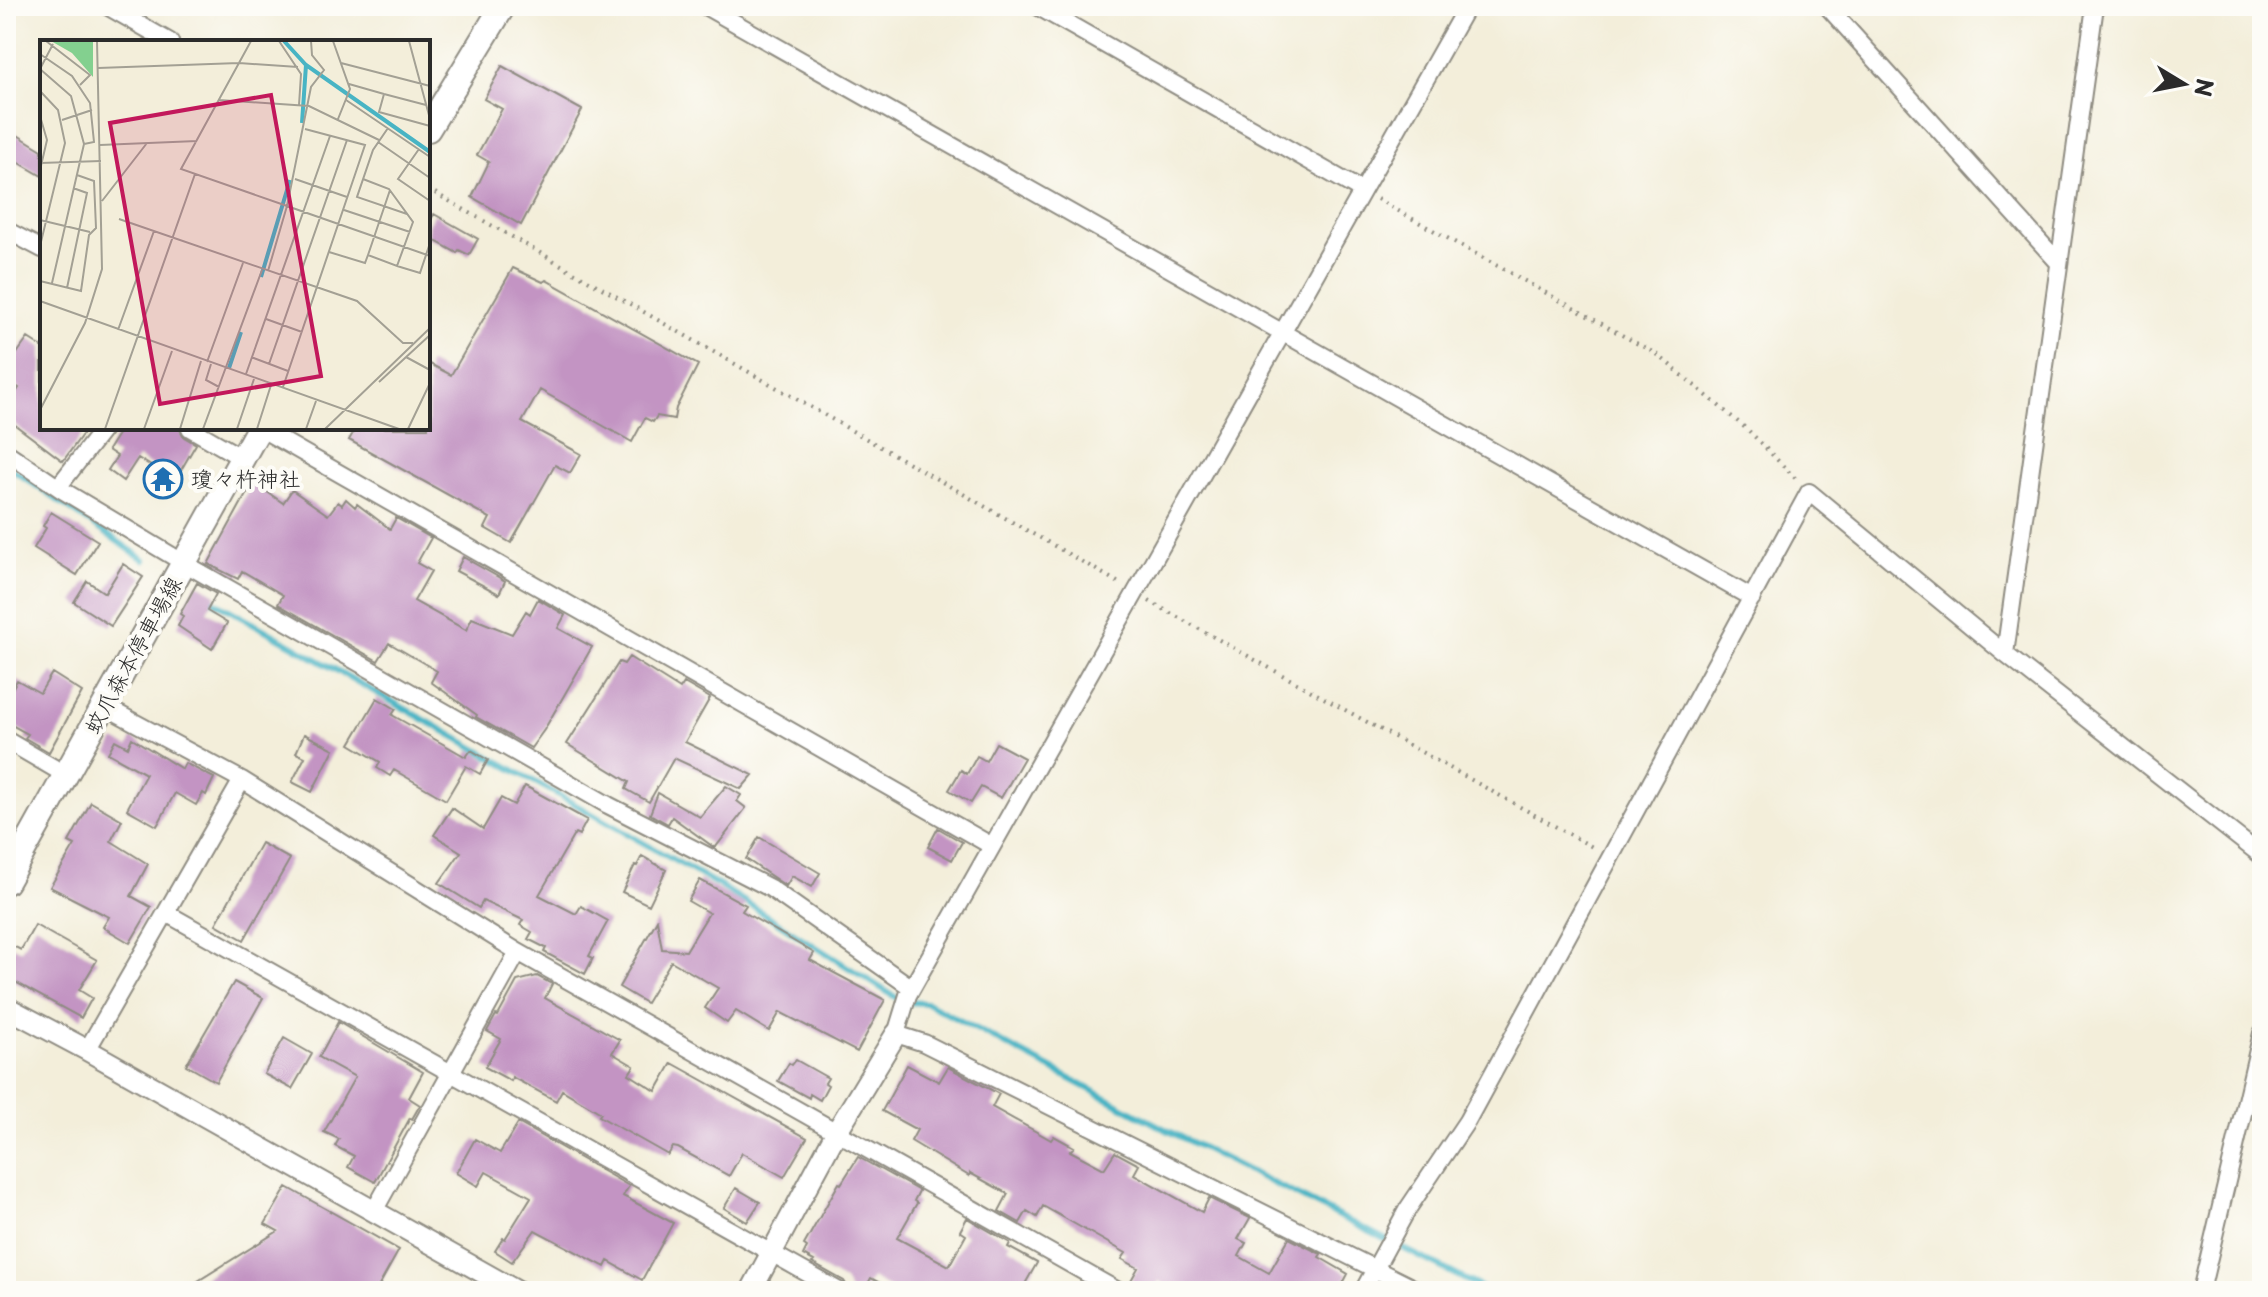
<svg xmlns="http://www.w3.org/2000/svg" width="2268" height="1297" font-family="'Playpen Sans','Klee One',sans-serif">
<style>
.lines{fill:none;stroke-linecap:round;stroke-linejoin:round}
.stream{stroke:#48b4c4;stroke-width:6}
.building{fill:#c394c3}
.minor-casing{stroke:#8f8c82;stroke-width:20}
.tertiary-casing{stroke:#8f8c82;stroke-width:24}
.secondary-casing{stroke:#8f8c82;stroke-width:28}
.path{stroke:#8f8c82;stroke-width:4;stroke-dasharray:2 6;stroke-linecap:butt}
.minor{stroke:#fff;stroke-width:16}
.tertiary{stroke:#fff;stroke-width:20}
.secondary{stroke:#fff;stroke-width:24}
.labels{text-anchor:middle;stroke-width:8;stroke-linejoin:round;paint-order:stroke}
.poi-label{font-size:22px;fill:#2b2b2b;stroke:#fdfcf7;text-anchor:start}
.street-label{font-size:22px;fill:#2b2b2b;stroke:#fdfcf7}
.inset-river{fill:none;stroke:#48b4c4;stroke-width:4}
.inset-road{fill:none;stroke:#a3a094;stroke-width:2}
.view{fill:#c2185b;fill-opacity:0.15;stroke:#c2185b;stroke-width:4}
.inset-edge{fill:none;stroke:#2b2b2b;stroke-width:4}
</style>
<rect width="100%" height="100%" fill="#fdfcf7"/>
<filter id="ink" filterUnits="userSpaceOnUse"><feTurbulence type="fractalNoise" baseFrequency=".0125" numOctaves="2"/><feDisplacementMap in="SourceGraphic" scale="16" xChannelSelector="R" yChannelSelector="G"/><feConvolveMatrix kernelMatrix="1 2 1 2 8 2 1 2 1" color-interpolation-filters="sRGB"/></filter>
<filter id="wash" filterUnits="userSpaceOnUse"><feTurbulence type="fractalNoise" baseFrequency=".006" numOctaves="4" result="noise"/><feDisplacementMap in="SourceGraphic" scale="32" xChannelSelector="R" yChannelSelector="G"/><feGaussianBlur stdDeviation="1.8" result="paint"/><feColorMatrix in="noise" values="0 0 0 0 0 0 0 0 0 0 0 0 0 0 0 0 0 1.4 0 .05"/><feComposite in="paint" operator="in"/></filter>
<g filter="url(#wash)">
<rect width="100%" height="100%" fill="#f3eeda"/>
<g class="lines">
<path class="stream" d="M6,465L145,560
M208,598L720,886L903,1002L927,1003L1163,1128L1488,1291"/>
</g>
<g id="blocks">
<path class="building" d="M502,66L582,110L521,225L472,197L489,162L477,155L502,109L484,99Z
M6,128L42,150V176L6,155Z
M434,214L478,239L469,255L459,250L457,253L428,237V225Z
M513,268L543,282L546,280L698,365L676,408L674,419L657,416L653,422L645,418L632,442L540,390L522,422L581,454L570,473L555,465L511,543L485,528L490,518L349,440L356,428H428V363L451,375Z
M28,338L42,347V428H87L63,461L6,418V408L19,388L6,379V369Z
M122,428H179L184,437L196,444L177,477L173,475L171,478L138,458L123,481L108,470L117,456L108,450Z
M253,482L283,503L292,490L328,515L338,502L342,505L346,499L355,507L357,504L390,529L396,518L431,538L417,563L431,571L414,601L466,630L472,618L512,634L526,611L530,614L538,599L565,615L558,628L592,647L544,730L531,748L476,717L477,715L431,682L437,671L389,643L378,661L278,604L283,595L242,571L238,579L208,564Z
M51,512L98,541L77,575L34,548L46,528L43,526Z
M463,557L505,581L499,594L456,571Z
M123,564L143,577L111,626L74,602L87,581L105,593Z
M197,583L216,594L207,611L227,623L212,649L178,626L183,616L180,614Z
M629,657L680,689L684,683L710,698L685,742L753,775L741,789L674,758L649,802L626,789L629,782L567,744L619,662L624,664Z
M52,673L82,692L49,752L25,738L28,734L6,722V700L17,680L40,693Z
M377,698L396,709L392,715L466,757L471,750L488,760L480,774L466,766L446,800L394,770L390,776L377,768L380,762L350,744Z
M304,734L334,749L312,792L292,782L305,757L296,753Z
M132,738L182,769L185,763L214,778L206,795L203,793L196,805L175,793L157,826L127,809L146,774L108,753L115,740L128,747Z
M996,743L1024,758L1001,798L981,787L971,803L949,790L961,770L967,774L977,756L986,761Z
M525,786L587,820L579,835L575,833L539,895L576,914L581,906L608,921L589,956L593,958L585,974L544,952L546,948L528,939L532,932L520,925L523,920L483,901L479,908L439,883L461,852L434,835L452,808L483,829L501,798L514,805Z
M726,786L741,795L737,801L746,808L715,848L672,817L668,824L650,814L658,793L700,817Z
M91,802L122,820L111,841L148,864L131,896L151,907L130,943L103,927L109,917L50,887L75,845L69,842Z
M938,828L962,842L952,860L928,847Z
M759,837L820,873L812,887L792,876L786,886L746,859Z
M261,843L290,859L244,940L216,924Z
M642,856L666,870L649,905L622,892L635,865L637,866Z
M700,880L746,905L742,911L814,953L810,960L885,1000L857,1052L780,1012L769,1031L736,1011L727,1023L705,1008L718,988L671,961L646,1003L619,987L657,920L662,949L686,951L709,913L688,901Z
M35,925L97,960L79,990L92,998L81,1018L6,977V960L13,946L21,950Z
M537,976L552,984L545,998L620,1040L612,1053L634,1066L629,1074L656,1091L672,1063L807,1138L784,1177L742,1153L729,1176L678,1148L673,1147L668,1155L599,1116L601,1113L562,1090L556,1101L512,1077L511,1081L485,1067L501,1039L487,1031L496,1015L498,1016L517,981Z
M234,982L263,998L216,1082L186,1065Z
M338,1022L423,1072L409,1098L420,1105L412,1119L410,1118L375,1182L348,1167L354,1156L335,1146L339,1139L324,1132L355,1077L319,1057Z
M284,1038L312,1054L292,1089L264,1074Z
M796,1060L828,1078L825,1083L828,1085L820,1100L810,1094L809,1098L778,1081L789,1063L792,1065Z
M907,1065L939,1082L948,1067L999,1094L992,1107L1051,1140L1054,1136L1074,1147L1070,1151L1104,1169L1115,1152L1139,1165L1134,1174L1202,1212L1209,1198L1250,1218L1238,1239L1246,1243L1239,1256L1269,1273L1289,1238L1321,1254L1319,1257L1348,1274L1339,1291H1178L1159,1281L1153,1291H1147L1130,1282L1138,1268L1122,1259L1126,1253L1043,1206L1037,1217L1027,1211L1020,1223L999,1211L1008,1194L970,1173L969,1176L911,1141L917,1130L882,1111Z
M518,1123L629,1186L623,1196L673,1223L642,1280L608,1261L605,1267L535,1230L512,1262L495,1251L503,1238L505,1239L531,1197L486,1172L478,1186L456,1173L475,1139L500,1153Z
M858,1157L919,1191L914,1201L917,1203L897,1238L949,1266L966,1235L960,1231L967,1218L1010,1243L1008,1247L1037,1263L1021,1291H895L871,1278L864,1291H850L844,1281L812,1263L814,1261L803,1255L807,1247L804,1245L839,1183L841,1184Z
M287,1187L399,1250L376,1291H182L278,1231L265,1224Z
M736,1188L760,1202L747,1222L724,1208Z"/>
</g>
</g>
<g filter="url(#ink)">
<use href="#blocks" fill-opacity="0" stroke="#8f8c82" stroke-width="2"/>
<g class="lines">
<g class="minor-casing">
<path id="minor" d="M107,6L170,42
M705,6L1752,598
M1037,6L1362,191
M1467,6L908,995L896,1034L924,1043L1375,1269L1407,1210L1467,1121L1809,492L2005,654L2262,856
M1827,6L2059,263
M6,230L42,249
M190,428L242,458
M260,428L992,846
M6,452L62,490L184,563L608,805L770,888L912,988
M58,487L104,428
M2005,654L2095,6
M104,706L242,780L518,952L1118,1291
M6,740L66,775
M166,913L839,1291
M87,1050L242,780
M374,1211L518,952
M1363,1291L1375,1269L1419,1291
M2201,1291L2262,1033"/>
</g>
<g class="tertiary-casing">
<path id="tertiary" d="M6,1007L87,1050L516,1291
M751,1291L837,1131L896,1034"/>
</g>
<g class="secondary-casing">
<path id="secondary" d="M428,129L503,6
M6,882L259,428"/>
</g>
<path class="path" d="M428,189L1121,584
M1377,199L1658,355L1749,431L1796,479
M1149,601L1596,849"/>
<use href="#minor" class="minor"/>
<use href="#tertiary" class="tertiary"/>
<use href="#secondary" class="secondary"/>
</g>
</g>
<defs>
<g id="temple-ring" transform="scale(2)"><circle r="9.5" fill="#fdfcf7" stroke="#1f6fb2" stroke-width="1.5"/><path d="M0-6L5-2H3V0L6.5 2.5H4V6H1.5V3h-3V6H-4V2.5H-6.5L-3 0V-2H-5Z" fill="#1f6fb2"/></g>
</defs>
<g fill-rule="evenodd">
<use href="#temple-ring" x="163" y="479"/>
</g>
<g class="labels">
<g class="poi-label">
<text x="191" y="487">瓊々杵神社</text>
</g>
<g class="street-label">
<text transform="translate(133 655) rotate(-61)" y="8">蚊爪森本停車場線</text>
</g>
</g>
<g transform="translate(40 40)">
<rect width="390" height="390" fill="#f3eeda"/>
<path d="M11,1H53V37L32,13Z" fill="#83d08f"/>
<path class="inset-river" d="M244,1L266,25L390,112M262,83L266,25M221,237L250,140M189,328L201,292"/>
<path class="inset-road" d="M6,1L50,35L40,45M211,1L141,129L247,166L228,231M239,1L261,34L259,65M271,1L272,15L284,30L271,47L247,166L390,216M293,1L310,49L298,79M369,1L390,79M0,14L32,36L50,63L54,102L44,104M301,23L390,46M58,28L199,23L258,27M309,44L344,54M0,51L18,70L25,103L0,206M179,60L269,66L339,100M306,60L390,117M386,65L344,54L339,72L390,86M0,76L7,100L0,130M22,80L52,70M348,88L333,110L317,157L367,174M338,102L390,138M60,105L157,101M379,109L358,139L390,161M0,123L61,121M255,139L307,157M62,161L107,103M304,170L370,192M79,179L317,261L363,303H373M0,180L50,192M289,212L325,223L328,215L357,226L373,182L349,149L323,139M328,215L350,150M357,226L380,233L390,203M0,241L41,251L49,195L56,188L54,141L37,135M12,243L44,104L31,56L0,29L13,4M27,248L47,153L33,148M0,261L359,389M226,279L262,292M78,290L114,191M211,317L248,331M366,317L390,330M167,322L203,223M171,324L166,340L179,347M229,324L307,100M206,334L290,96M339,342L390,295M243,347L325,105L265,89M0,370L45,283L62,229L57,1M65,389L155,134M104,389L132,311M140,389L161,321M163,389L222,230M197,389L214,339M217,389L231,345M266,389L276,361M285,389L390,288M368,389L390,343"/>
<path class="view" d="M231,55L281,336L120,364L70,83Z"/>
<rect width="390" height="390" class="inset-edge"/>
</g>
<rect width="2268" height="1297" fill="none" stroke="#fdfcf7" stroke-width="32"/>
<g transform="translate(2184 84) rotate(100)" stroke="#fdfcf7" stroke-width="6" paint-order="stroke">
<path d="M0-6L14 30L0 20L-14 30Z" fill="#2b2b2b"/>
<text y="-12" font-size="22" font-weight="bold" text-anchor="middle" fill="#2b2b2b">N</text>
</g>
</svg>
